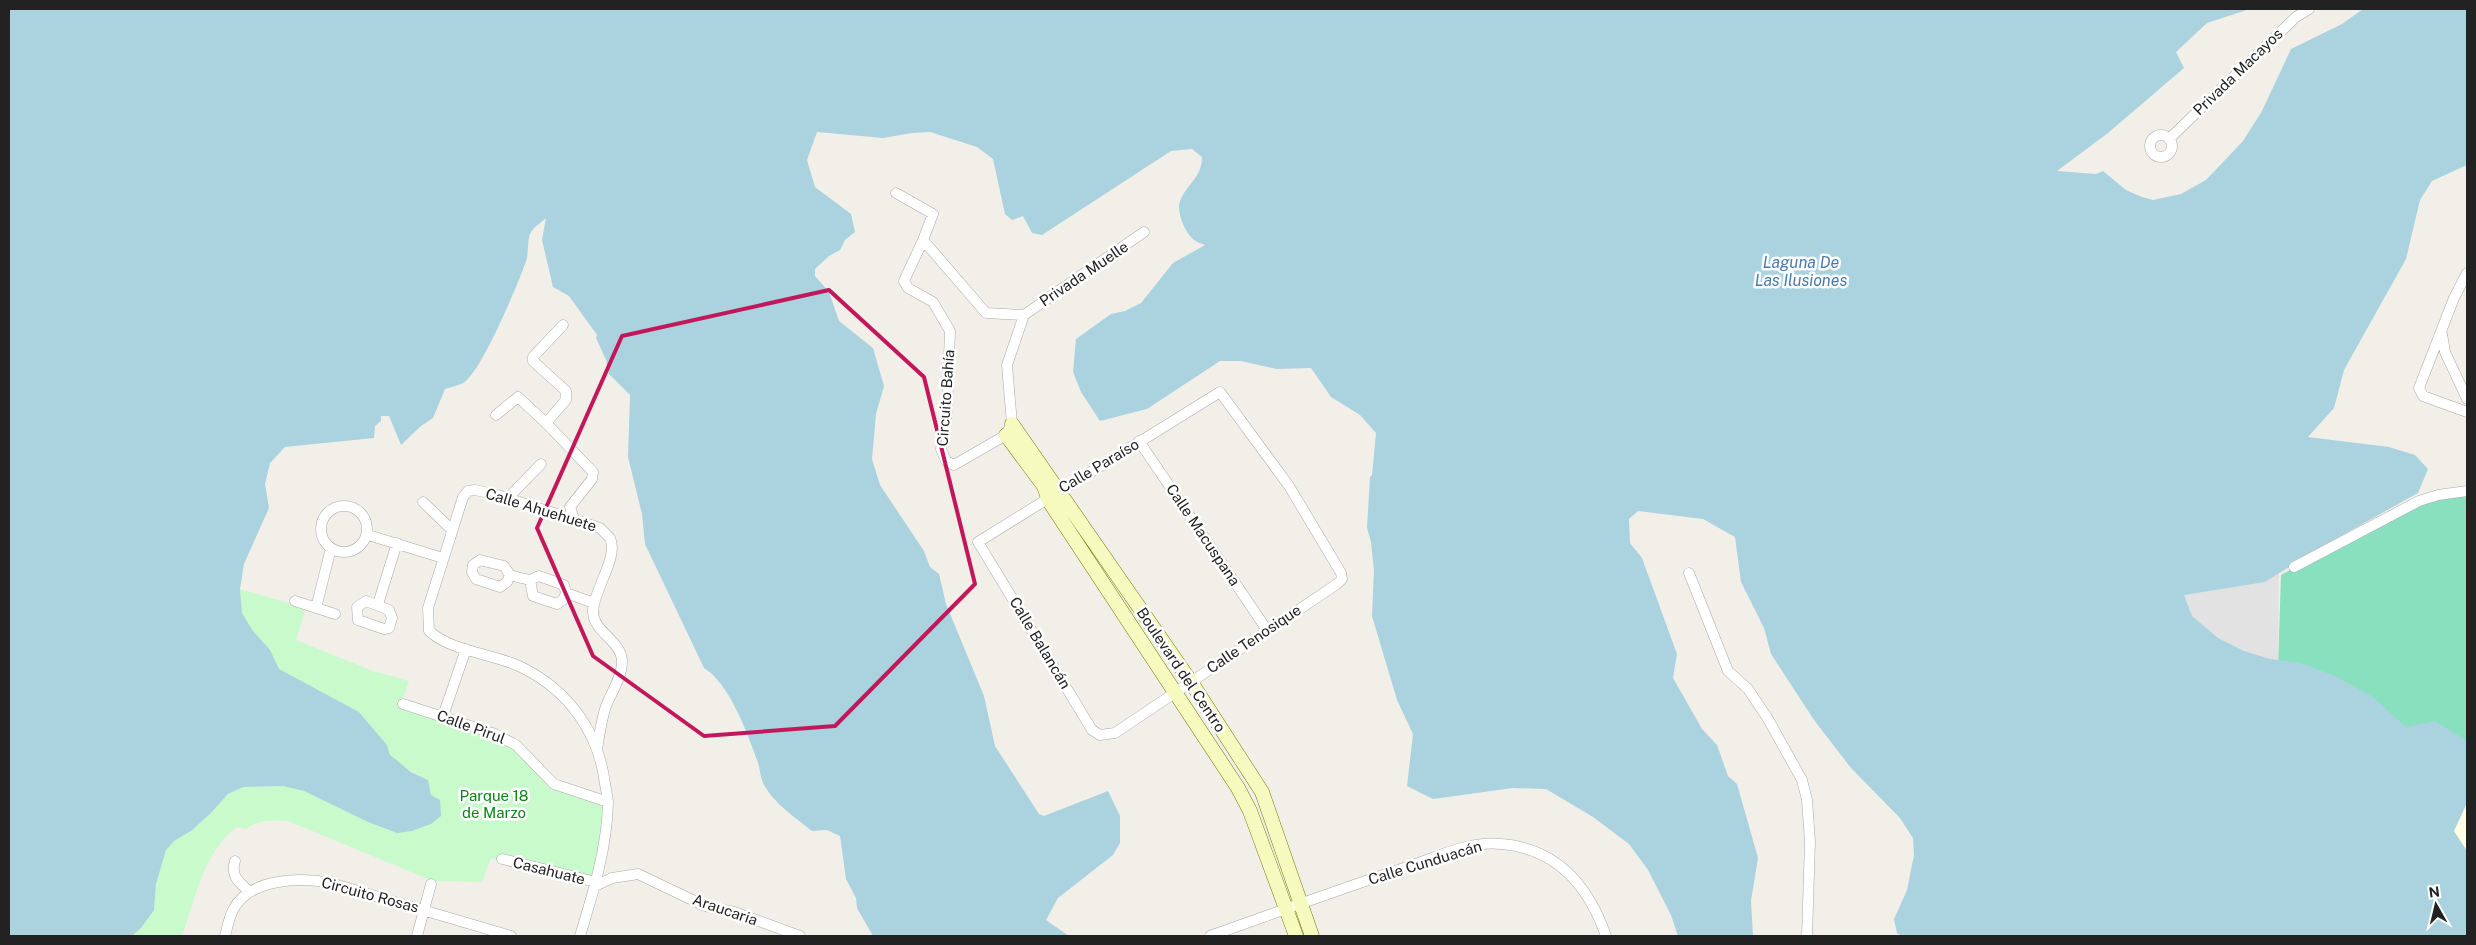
<svg xmlns="http://www.w3.org/2000/svg" width="2476" height="945" font-family="'Public Sans',sans-serif">
<style>
.education{fill:#ffffe5}
.park{fill:#c8facc}
.pitch{fill:#88e0be}
.parking{fill:#e2e2e2}
.water{fill:#aad3df}
.lines{fill:none;stroke-linecap:round;stroke-linejoin:round}
.street-casing{stroke:#a9a9a9;stroke-width:11}
.secondary-casing{stroke:#707d05;stroke-width:15}
.street{stroke:#fff;stroke-width:10}
.secondary{stroke:#f7fabf;stroke-width:14}
.marked{fill:none;stroke:#c2185b;stroke-width:4;stroke-linejoin:round}
.labels{text-anchor:middle;stroke-width:5;stroke-linejoin:round;paint-order:stroke}
.street-label{font-size:15px;fill:#222;stroke:#fff}
.park-label{font-size:15px;fill:#0c8416;stroke:#fff}
.water-label{font-size:16px;font-style:italic;fill:#4a7aab;stroke:#fff}
</style>
<rect width="100%" height="100%" fill="#f2efe9"/>
<path class="education" d="M2467,774V888L2449,840Z"/>
<path class="park" d="M240,589L306,608L296,640L373,671L409,681L401,704L514,747L542,777L606,804L596,882L491,858L482,882L433,881L288,821C271,820 259,819 246,829L237,827C204,851 195,899 182,936H132L141,928L154,910L156,884L166,850L174,841L191,831L211,813L228,794L243,787L283,786L304,791L368,822L397,833L431,795L428,780L402,766L390,755L387,745L359,712L279,670L270,650L253,631L242,613Z"/>
<path class="pitch" d="M2467,491V769L2278,666L2281,575L2394,514Z"/>
<path class="parking" d="M2279,554L2278,666L2205,641L2178,598L2185,576Z"/>
<path class="water" d="M9,9H2250L2207,23L2176,52L2184,68L2108,133L2057,171L2096,174L2103,171L2126,190L2142,197L2153,200L2181,194L2206,180L2243,141L2262,111L2291,49L2342,24L2363,9H2467V165L2432,181L2420,200L2406,259L2344,370L2334,408L2308,437L2389,447L2415,455L2428,469L2418,493L2323,546L2265,582L2184,595L2192,616L2218,638L2244,651L2270,659L2301,663L2335,676L2373,697L2406,727L2435,721L2467,741V803L2454,831L2467,851V936H1902L1897,933L1894,919L1907,890L1914,855L1913,838L1900,818L1851,768L1814,720L1771,654L1764,628L1741,582L1735,537L1703,519L1638,511L1629,519L1630,543L1642,558L1677,654L1673,678L1702,729L1717,745L1728,776L1737,784L1758,858L1751,901L1753,936H1678L1671,915L1648,870L1629,844L1593,817L1546,789L1513,788L1433,799L1407,786L1413,734L1397,700L1372,616L1374,571L1371,542L1367,528L1370,477L1372,475L1376,433L1360,415L1331,397L1311,368L1277,369L1241,361H1220L1147,409L1100,421L1081,392L1073,372L1076,339L1111,314L1125,311L1141,303L1173,263L1205,245C1202,244 1197,242 1194,240C1185,233 1176,212 1180,201C1187,184 1202,177 1202,157L1192,149L1171,151L1042,235L1032,233L1023,216L1012,220L1005,214L993,159L977,147L930,132L912,133L883,138L817,132L807,160L815,187L851,214L855,232L845,240L840,250L829,256L815,269V276L829,292L839,321L873,348L884,386L876,414L872,459L880,485L924,551L930,567L939,574L946,604L984,696L995,746L1039,814L1044,816L1108,791L1120,816V843L1113,855L1058,898L1046,920L1069,936H873L857,908L856,898L846,879L840,836L827,830L812,831C795,817 774,804 763,783C760,776 760,767 757,760C747,732 729,683 704,668L645,544L642,514L628,457L630,395L609,374L606,360L596,338L597,335L569,296L553,287L542,240L546,218C541,223 534,226 530,234C527,243 529,255 525,264C517,286 481,373 463,383C457,386 450,387 445,389L433,418L421,426L401,445L389,416H381V421L375,426L374,438L285,447L270,463L265,484L269,508L244,564L240,589L242,613L253,631L270,650L279,669L359,712L387,745L390,755L411,772L428,780L431,795L440,800L441,816L431,824L412,831L397,833L368,822L304,791L283,786L243,787L228,794L211,813L191,831L174,841L166,850L156,884L154,910L141,928L132,936H9Z"/>
<g class="lines">
<g class="street-casing">
<path id="street" d="M2150 146a11 11 0 1 1 22 0a11 11 0 1 1-22 0Z
M2169,139L2296,17L2309,9
M896,193L933,214L923,240
M923,240L986,313L1024,315L1007,365L1012,424L1006,435L954,465L946,461L941,449L947,412L950,331L933,302L908,288L904,281Z
M2467,273L2454,298L2419,388L2423,396L2467,412
M1024,315L1144,232
M2442,334L2445,352L2467,399
M1220,392L1289,486L1341,573L1342,579L1337,584L1115,733L1100,735L1092,730L978,542Z
M496,415L518,397L546,423L566,400V391L533,361V357L563,325
M546,423L593,472L592,479L570,507L574,519
M1139,441L1267,630
M508,498L541,464
M423,502L452,530
M321 529a23 23 0 1 1 46 0a23 23 0 1 1-46 0Z
M368,535L443,558
M2294,567L2419,501L2438,495L2467,491
M1689,573L1728,671L1748,689L1768,719L1802,780L1807,800L1810,841L1807,936
M510,575L507,582L500,587L476,579L472,572L473,565L480,560L504,566L510,575L517,577L530,580L539,576L564,585L566,593L594,603
M530,580L533,596L557,604L563,600L566,593
M295,601L335,614
M366,601L389,610L392,618L389,628L384,629L358,620L357,607Z
M378,604L397,543
M316,608L331,548
M403,704L495,734L516,745L554,784L608,802
M443,716L466,649
M502,859L596,882
M235,861C230,877 240,883 250,892
M595,886L612,878L638,874L705,906L734,912L800,936
M225,936C227,928 229,918 233,910C249,878 301,877 331,883L511,936
M417,936L431,884
M580,936C593,893 607,848 608,803C608,797 606,790 605,784C599,733 569,691 523,668C494,653 454,653 429,631L428,608L463,497L468,491L475,490L498,495L600,528L610,538C619,557 594,589 593,611C593,633 622,640 622,662C622,678 610,694 605,709C601,723 599,736 597,750
M1210,936C1275,913 1340,889 1407,867C1437,857 1470,840 1502,844C1558,849 1589,887 1606,936"/>
</g>
<g class="secondary-casing">
<path id="secondary" d="M1012,424L1191,682L1262,792L1312,936
M1006,435L1044,486L1049,501L1238,788L1250,811L1296,936"/>
</g>
<use href="#street" class="street"/>
<use href="#secondary" class="secondary"/>
</g>
<path class="marked" d="M829,290L924,377L975,584L835,726L704,736L593,656L537,528L622,336Z"/>
<g class="labels">
<g class="street-label">
<text transform="translate(2238 72) rotate(-44)" y="5">Privada Macayos</text>
<text transform="translate(1084 274) rotate(-34)" y="5">Privada Muelle</text>
<text transform="translate(946 398) rotate(-86)" y="5">Circuito Bahía</text>
<text transform="translate(1099 466) rotate(-31)" y="5">Calle Paraíso</text>
<text transform="translate(541 510) rotate(17)" y="5">Calle Ahuehuete</text>
<text transform="translate(1203 535) rotate(56)" y="5">Calle Macuspana</text>
<text transform="translate(1254 639) rotate(-34)" y="5">Calle Tenosique</text>
<text transform="translate(1040 643) rotate(59)" y="5">Calle Balancán</text>
<text transform="translate(1181 670) rotate(56)" y="5">Boulevard del Centro</text>
<text transform="translate(471 727) rotate(20)" y="5">Calle Pirul</text>
<text transform="translate(1425 863) rotate(-17)" y="5">Calle Cunduacán</text>
<text transform="translate(549 871) rotate(14)" y="5">Casahuate</text>
<text transform="translate(370 895) rotate(15)" y="5">Circuito Rosas</text>
<text transform="translate(725 910) rotate(19)" y="5">Araucaria</text>
</g>
<g class="park-label">
<text x="494" y="801">Parque 18<tspan x="494" dy="17">de Marzo</tspan></text>
</g>
<g class="water-label">
<text x="1801" y="268">Laguna De<tspan x="1801" dy="18">Las Ilusiones</tspan></text>
</g>
</g>
<rect width="2476" height="945" fill="none" stroke="#222222" stroke-width="20"/>
<g transform="translate(2436 905) rotate(352)" stroke="#ffffff" stroke-width="4" paint-order="stroke">
<path d="M0-4L9 19L0 12L-9 19Z" fill="#222222"/>
<text y="-8" font-size="14" font-weight="bold" text-anchor="middle" fill="#222222">N</text>
</g>
</svg>
